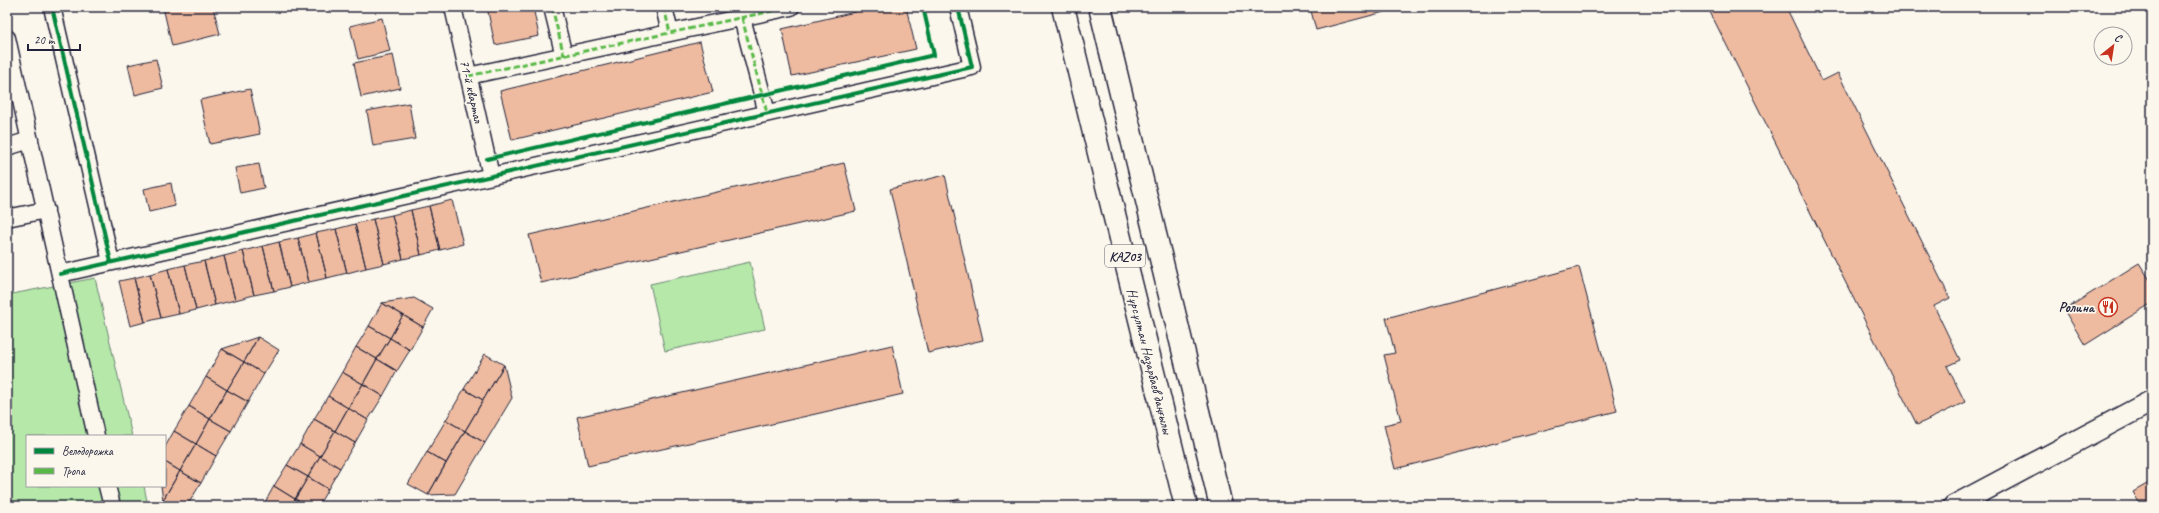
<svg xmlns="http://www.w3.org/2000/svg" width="2159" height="513" font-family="Caveat,sans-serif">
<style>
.green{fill:#b5e8a9;stroke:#6c8572}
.building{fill:#eebba0;stroke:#22223b}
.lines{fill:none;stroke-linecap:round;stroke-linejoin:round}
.minor-casing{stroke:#22223b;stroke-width:19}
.tertiary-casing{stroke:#22223b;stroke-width:24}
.primary-casing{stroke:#22223b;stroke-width:25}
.minor{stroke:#fbf7ec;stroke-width:16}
.tertiary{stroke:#fbf7ec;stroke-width:21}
.primary{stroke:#fbf7ec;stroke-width:22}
.quiet{stroke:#58b947;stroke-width:3;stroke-dasharray:6 3;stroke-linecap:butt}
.cycleway-casing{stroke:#fbf7ec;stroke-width:6}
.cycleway{stroke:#00873e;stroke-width:4}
.labels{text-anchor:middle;stroke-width:3.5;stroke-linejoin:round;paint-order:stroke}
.shield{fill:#fbf7ec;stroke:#636270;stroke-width:1}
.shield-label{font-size:13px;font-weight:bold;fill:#22223b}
.street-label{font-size:14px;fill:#22223b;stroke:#fbf7ec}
.poi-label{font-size:14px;font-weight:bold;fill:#22223b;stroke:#fbf7ec;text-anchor:end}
</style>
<rect width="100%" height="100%" fill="#fbf7ec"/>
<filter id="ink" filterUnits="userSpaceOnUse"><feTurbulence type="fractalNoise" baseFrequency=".025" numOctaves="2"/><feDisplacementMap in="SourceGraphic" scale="8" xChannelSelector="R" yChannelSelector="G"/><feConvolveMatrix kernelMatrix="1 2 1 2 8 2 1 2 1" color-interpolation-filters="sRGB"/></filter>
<g filter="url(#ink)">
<path class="green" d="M750,262L765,329L665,351L650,284Z
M95,278L132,436H27V486H144L148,506H7V295Z"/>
<path class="building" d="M163,7H213L220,34L172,46Z
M487,7H533L539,36L495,45Z
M858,7H906L916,49L792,76L782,29L859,11Z
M1310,7H1403L1316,30Z
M1715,7H1786L1822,81L1838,73L1950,298L1934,306L1960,360L1947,366L1965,402L1917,425L1709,10Z
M382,18L390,51L358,59L350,26Z
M700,42L713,92L512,140L500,91Z
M393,55L400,88L361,97L354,63Z
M156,59L163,88L135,95L128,65Z
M250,89L260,134L210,144L200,100Z
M409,103L415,139L373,146L367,111Z
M844,163L856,211L541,283L529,235Z
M259,164L264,188L240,193L235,168Z
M945,175L983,340L928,353L890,189Z
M171,183L175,206L149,212L144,189Z
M452,200L463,244L440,250L429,206Z
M429,206L440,250L421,255L411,210Z
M411,210L421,255L403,259L392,215Z
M392,215L403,259L384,264L373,219Z
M373,219L384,264L366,268L355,224Z
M355,224L366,268L347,273L336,229Z
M336,229L347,273L327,278L316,233Z
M316,233L327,278L309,282L298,238Z
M298,238L309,282L290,287L279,242Z
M279,242L290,287L274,291L263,246Z
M263,246L274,291L254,295L243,251Z
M243,251L254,295L235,300L224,256Z
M224,256L235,300L215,305L204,261Z
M204,261L215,305L196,310L185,265Z
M2139,263L2152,283V303L2085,345L2064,310Z
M185,265L196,310L179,314L168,269Z
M1579,267L1617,411L1395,469L1384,425L1401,421L1384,355L1395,353L1386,318Z
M168,269L179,314L161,318L150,274Z
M150,274L161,318L145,322L134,278Z
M134,278L145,322L130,326L119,281Z
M414,298L433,309L423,327L382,303Z
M382,303L403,315L390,338L369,326Z
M403,315L423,327L410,350L390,338Z
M369,326L390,338L377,359L356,347Z
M258,337L244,362L222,349Z
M258,337L279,350L264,374L244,362Z
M390,338L410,350L397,371L377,359Z
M892,345L903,394L588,466L577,417Z
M356,347L377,359L363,384L342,372Z
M222,349L244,362L227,390L206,377Z
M485,354L504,365L483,400L464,389Z
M377,359L397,371L383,396L363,384Z
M244,362L264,374L248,402L227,390Z
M504,365L512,398L485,443L465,431Z
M342,372L363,384L348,408L328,396Z
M206,377L227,390L210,419L189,406Z
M363,384L383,396L368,420L348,408Z
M464,389L483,400L465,431L446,420Z
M227,390L248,402L231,431L210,419Z
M328,396L348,408L335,431L314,419Z
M189,406L210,419L196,444L174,431Z
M348,408L368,420L355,443L335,431Z
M210,419L231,431L216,456L196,444Z
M314,419L335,431L320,456L300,444Z
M446,420L465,431L446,463L427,452Z
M174,431L196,444L180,471L165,462V447Z
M335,431L355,443L340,468L320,456Z
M465,431L485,443L455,494L428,495Z
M196,444L216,456L201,483L180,471Z
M300,444L320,456L308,477L287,465Z
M427,452L446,463L428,495L408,484Z
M320,456L340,468L328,489L308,477Z
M165,462L180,471L163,500L161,486H165Z
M287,465L308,477L295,499L274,486Z
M180,471L201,483L187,506H174L163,500Z
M308,477L328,489L318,506H307L295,499Z
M2152,481V506H2141L2133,492Z
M274,486L295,499L291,506H263Z
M295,499L307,506H291Z
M960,499L962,506H931Z"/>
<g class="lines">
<g class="minor-casing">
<path id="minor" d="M52,7L111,262
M453,7L491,176
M552,7L564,56
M664,7L670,33
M742,18L767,113
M7,38L96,436
M468,76L791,7
M7,147L30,140
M7,218L46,210
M60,274L972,67L958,7
M107,486L112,506"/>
</g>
<g class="tertiary-casing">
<path id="tertiary" d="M1954,506L2152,401"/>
</g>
<g class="primary-casing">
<path id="primary" d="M1063,7L1186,506
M1100,7L1221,506"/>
</g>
<use href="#minor" class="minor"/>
<use href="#tertiary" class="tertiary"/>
<use href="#primary" class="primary"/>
<path class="quiet" d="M552,7L564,56
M664,7L670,33
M742,18L767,113
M468,76L791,7"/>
<g class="cycleway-casing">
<path id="cycleway" d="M52,7L111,262
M487,159L934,55L923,7
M60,274L972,67L958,7"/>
</g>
<use href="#cycleway" class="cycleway"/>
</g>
</g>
<defs>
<g id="restaurant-ring" transform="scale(1)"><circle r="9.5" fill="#fbf7ec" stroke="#c8321e" stroke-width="1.5"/><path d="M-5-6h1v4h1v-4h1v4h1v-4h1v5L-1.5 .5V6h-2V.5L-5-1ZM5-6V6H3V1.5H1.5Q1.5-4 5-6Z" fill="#c8321e"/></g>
</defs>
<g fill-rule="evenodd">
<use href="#restaurant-ring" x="2108" y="307"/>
</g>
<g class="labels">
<rect class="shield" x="1105" y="245" width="40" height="22" rx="3"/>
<g class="shield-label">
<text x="1125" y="261">KАZ03</text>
</g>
<g class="street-label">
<text transform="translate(472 91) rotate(77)" y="5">71-й квартал</text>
<text transform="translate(1150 361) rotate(76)" y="5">Нұрсұлтан Назарбаев даңғылы</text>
</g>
<g class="poi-label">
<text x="2094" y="312">Ролина</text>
</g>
</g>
<rect width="2159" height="513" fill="none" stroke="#fbf7ec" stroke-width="24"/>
<rect x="12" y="12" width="2135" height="489" fill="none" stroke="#22223b" stroke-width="1.5" filter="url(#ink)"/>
<rect x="26" y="435" width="140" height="52" fill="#fbf7ec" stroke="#a4a2a5"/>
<rect x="34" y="448" width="20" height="6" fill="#00873e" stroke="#a4a2a5"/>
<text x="62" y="455" font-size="12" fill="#22223b">Велодорожка</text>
<rect x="34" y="468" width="20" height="6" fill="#58b947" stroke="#a4a2a5"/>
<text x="62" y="475" font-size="12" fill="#22223b">Тропа</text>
<g transform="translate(2113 46) rotate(30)"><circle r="19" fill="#fbf7ec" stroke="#a4a2a5"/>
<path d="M0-3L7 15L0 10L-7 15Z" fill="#c8321e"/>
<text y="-6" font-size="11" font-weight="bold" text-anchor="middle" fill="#22223b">С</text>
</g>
<path d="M28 44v6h52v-6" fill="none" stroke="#22223b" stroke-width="2"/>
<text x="34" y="44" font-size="12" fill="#22223b" stroke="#fbf7ec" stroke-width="3" paint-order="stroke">20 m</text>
</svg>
